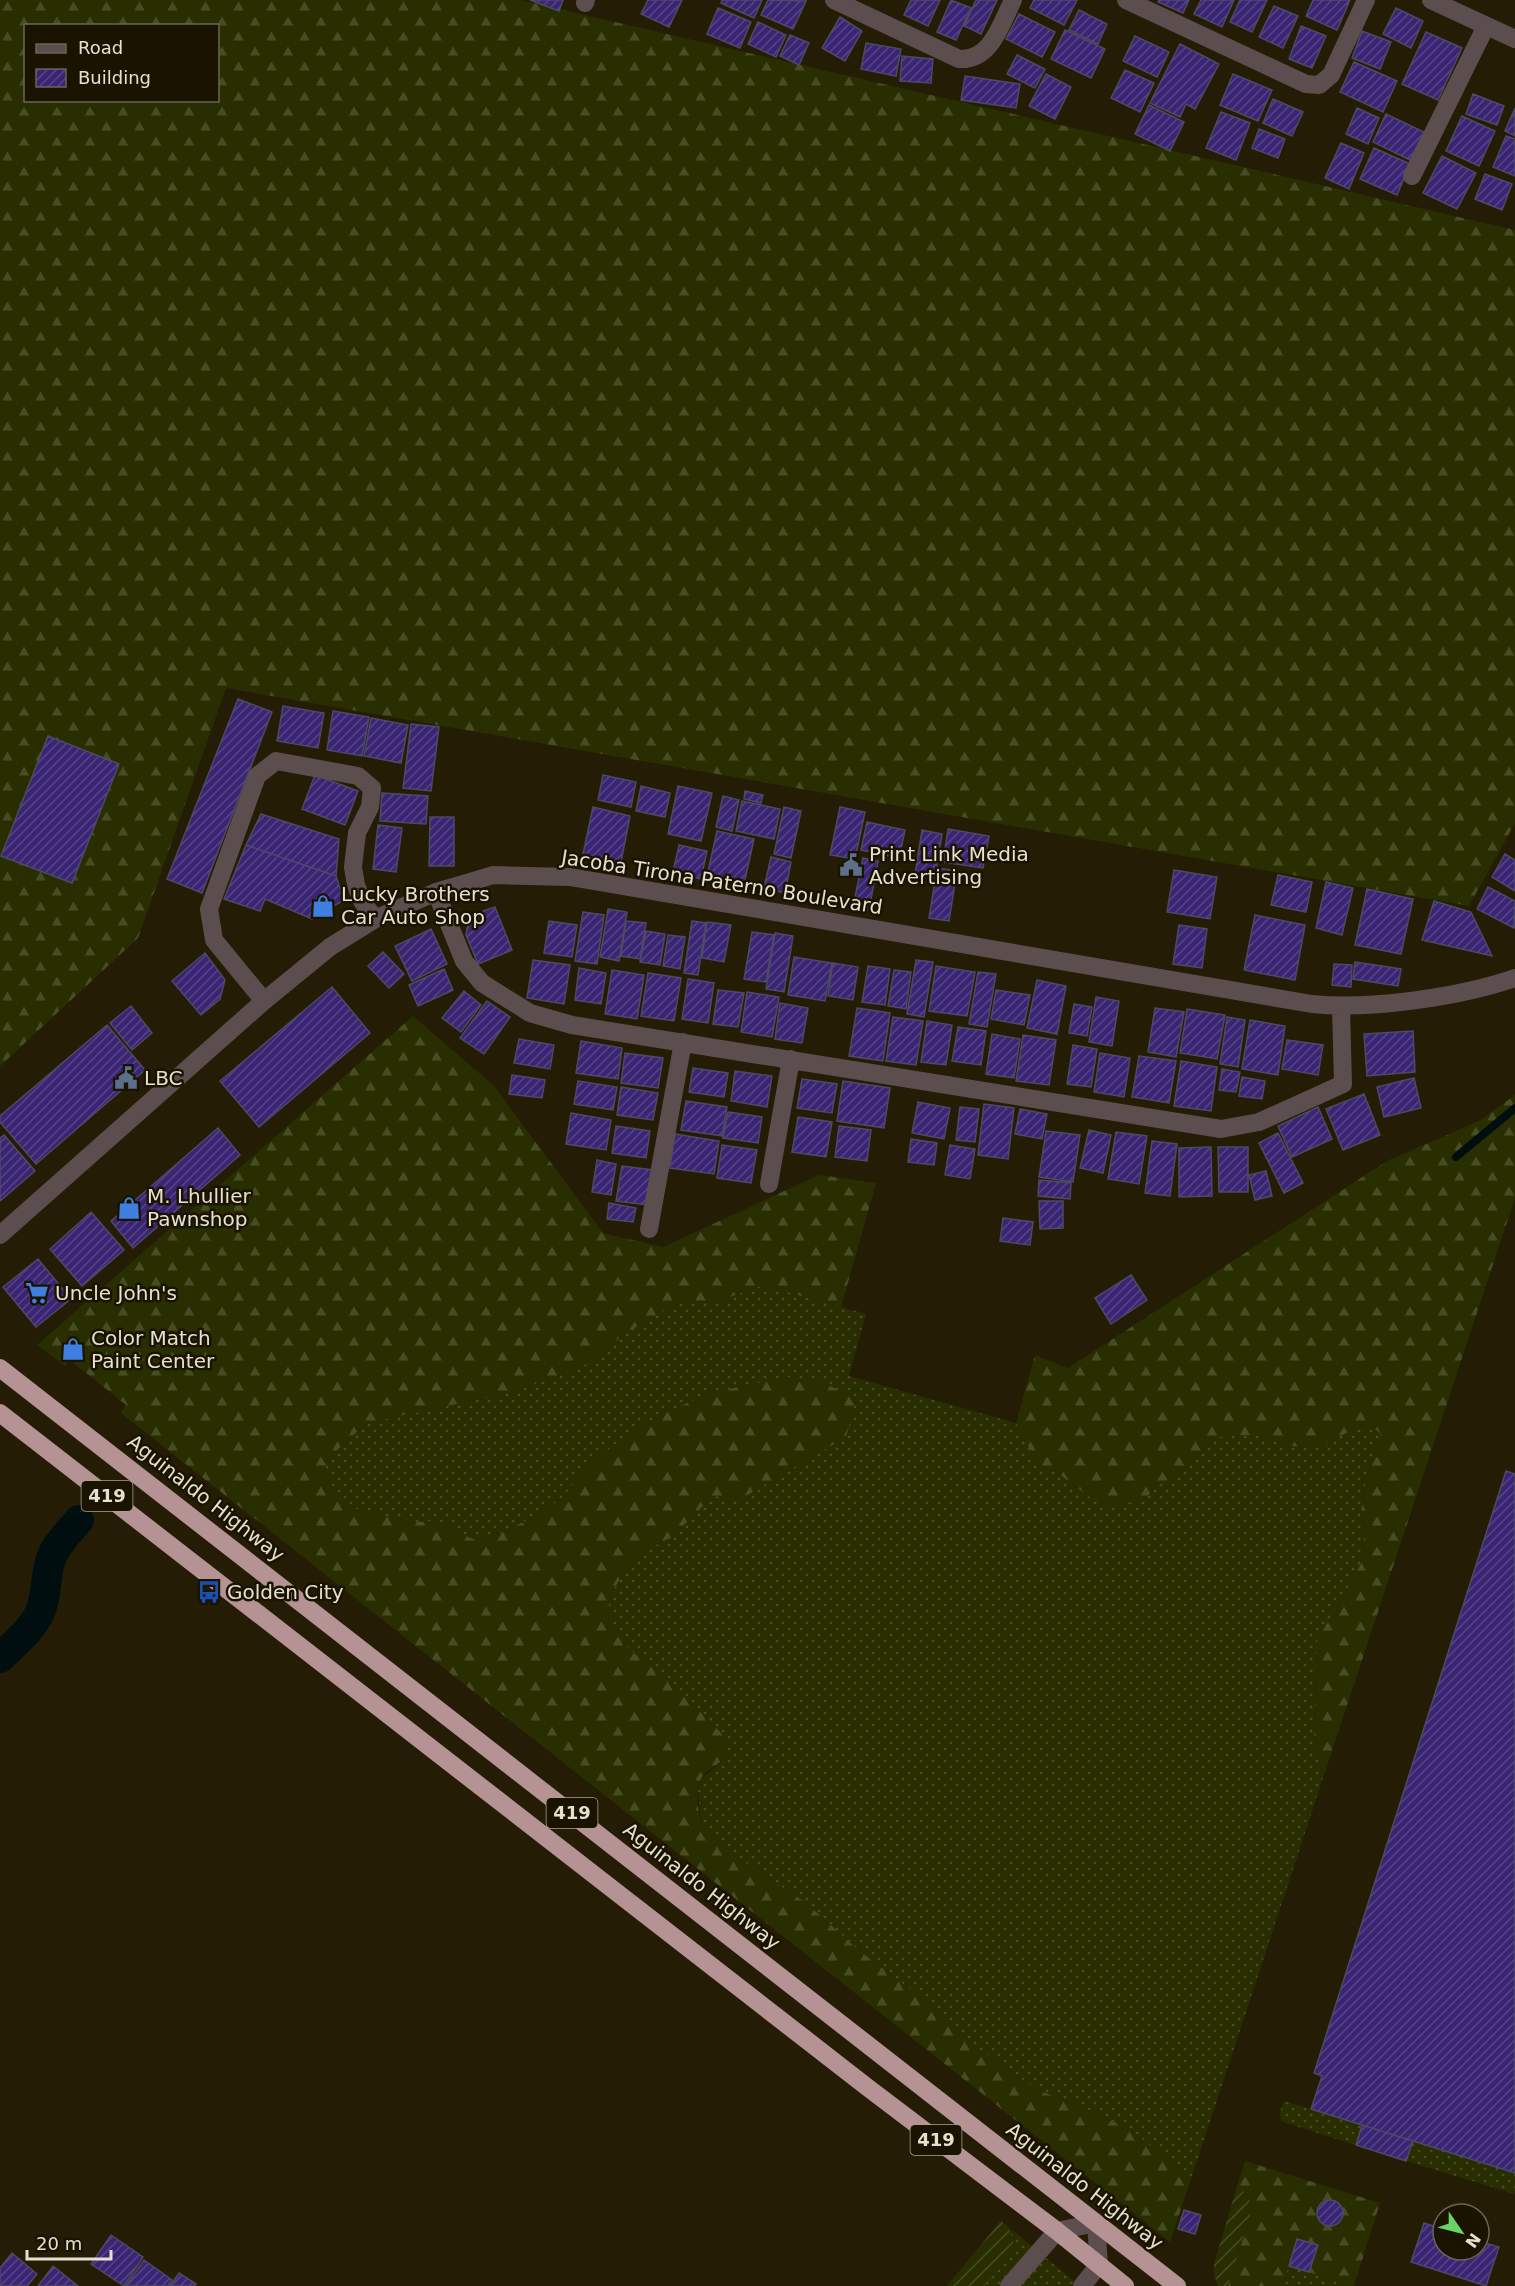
<svg xmlns="http://www.w3.org/2000/svg" width="1515" height="2286" font-family="'DejaVu Sans',sans-serif">
<style>
.grass{fill:url(#grass-dots)}
.forest{fill:url(#forest-firs);fill-rule:evenodd}
.garden{fill:url(#garden-furrows)}
.lines{fill:none;stroke-linecap:round;stroke-linejoin:round}
.stream{stroke:#000e0f;stroke-width:8}
.canal{stroke:#000e0f;stroke-width:30}
.building{fill:url(#building-hatch);stroke:#4d4a63;stroke-width:1.5}
.minor{stroke:#5c4e4f;stroke-width:18}
.highway{stroke:#b59394;stroke-width:18}
.labels{text-anchor:middle;stroke-width:5;stroke-linejoin:round;paint-order:stroke}
.shield{fill:#1a1300;stroke:#a8a292;stroke-width:1.5}
.shield-label{font-size:18px;font-weight:bold;fill:#e5e0d1}
.poi-label{font-size:20px;fill:#e5e0d1;stroke:#1a1300;text-anchor:start}
.street-label{font-size:20px;fill:#e5e0d1;stroke:#1a1300}
</style>
<defs>
<pattern id="grass-dots" width="8" height="8" patternUnits="userSpaceOnUse" patternTransform="scale(1.5)"><rect width="8" height="8" fill="#292e00"/><path d="M2 2h.1M6 6h.1" fill="none" stroke="#484c24" stroke-width="1.8" stroke-linecap="round"/></pattern>
<pattern id="forest-firs" width="22" height="20" patternUnits="userSpaceOnUse" patternTransform="scale(1.5)"><rect width="22" height="20" fill="#292e00"/><path d="M5 1l3.5 6h-7zM16 11l3.5 6h-7z" fill="#484c24"/></pattern>
<pattern id="garden-furrows" width="10" height="10" patternUnits="userSpaceOnUse" patternTransform="scale(1.5)"><rect width="10" height="10" fill="#292e00"/><path d="M-1 1l2-2M0 10L10 0M9 11l2-2" fill="none" stroke="#484c24"/></pattern>
<pattern id="building-hatch" width="6" height="6" patternUnits="userSpaceOnUse" patternTransform="scale(1.5)"><rect width="6" height="6" fill="#392573"/><path d="M-1 1l2-2M0 6l6-6M5 7l2-2" fill="none" stroke="#564486"/></pattern>
</defs>
<rect width="100%" height="100%" fill="#241c04"/>
<path class="grass" d="M756,1287H769L866,1314L849,1376L1016,1423L1034,1457L1043,1467L1055,1471L1095,1501L1144,1499L1163,1482L1180,1475L1217,1437L1254,1435L1291,1446L1316,1448L1358,1427L1371,1426L1381,1434L1368,1470L1361,1512L1364,1537L1362,1562L1317,1642L1314,1740L1323,1778L1191,2179L1131,2130L1074,2103L1037,2090L976,2047L929,2004L855,1947L805,1902L751,1867L702,1829L698,1791L701,1779L723,1760L669,1678L632,1652L615,1633L608,1609L610,1594L638,1553L671,1538L713,1496L595,1459L562,1498L540,1514L492,1537L472,1539L439,1521L413,1522L355,1509L329,1482L325,1470L328,1459L366,1423L515,1392L586,1364L626,1333L679,1302L720,1301Z
M1284,2101L1362,2125L1356,2145L1286,2123L1281,2120L1280,2112Z
M1413,2141L1515,2173V2194L1406,2161Z
M1001,2221L1006,2225L1080,2286H947Z
M1289,2266L1355,2286H1282Z"/>
<path class="forest" d="M0,0H520L1515,230V823L1469,906L226,688L138,938L0,1066ZM26,26H218V100H26Z
M413,1016L494,1086L603,1233L663,1247L819,1175L876,1183L841,1307L769,1287H756L720,1301L679,1302L626,1333L586,1364L515,1392L366,1423L328,1459L325,1470L329,1482L355,1509L413,1522L439,1521L472,1539L492,1537L540,1514L562,1498L595,1459L646,1423L706,1394L785,1377L812,1379L847,1393L855,1403L846,1437L739,1500L713,1496L671,1538L638,1553L610,1594L608,1609L615,1633L632,1652L669,1678L723,1735C734,1768 709,1761 700,1781C694,1795 700,1815 702,1829L751,1867L805,1902L855,1947L929,2004L976,2047L1037,2090L1074,2103L1131,2130L1191,2179L1170,2242L121,1413L126,1405L70,1360L65,1366L37,1345Z
M1515,1095V1198L1323,1778L1314,1740L1317,1641L1362,1562L1364,1537L1361,1512L1368,1470L1381,1434L1371,1426L1358,1427L1317,1448L1291,1446L1254,1435L1217,1437L1180,1475L1163,1482L1144,1499L1120,1507L1095,1501L1055,1471L1043,1467L1034,1457L1016,1423L1035,1355L1068,1368L1387,1161L1479,1121Z
M1245,2161L1380,2203L1354,2286L1289,2266L1282,2286H1228L1253,2206L1238,2183Z"/>
<path class="garden" d="M1238,2183L1253,2206L1228,2286H1218L1214,2275V2264Z
M1001,2221C1029,2247 1003,2264 984,2286H947Z"/>
<g class="lines">
<path class="stream" d="M1456,1157L1515,1108"/>
<path class="canal" d="M0,1658C14,1644 32,1630 40,1612C47,1596 45,1579 50,1562C54,1546 69,1532 79,1520"/>
</g>
<path class="building" d="M530,0H563L559,11Z
M648,0H682L669,27L641,14Z
M722,0H762L754,18L721,3Z
M768,0L806,1L793,29L761,15Z
M911,0H940L928,26L904,15Z
M951,0L971,8L956,40L937,32Z
M976,0H997L981,34L964,26Z
M1034,0H1077L1064,25L1030,8Z
M1159,0H1189L1183,13L1158,2Z
M1201,0H1234L1222,27L1194,14Z
M1240,0H1267L1252,32L1230,22Z
M1313,0H1350L1337,30L1306,16Z
M1274,6L1298,16L1283,48L1259,37Z
M718,8L751,22L740,48L707,34Z
M1396,8L1423,21L1411,48L1383,34Z
M1079,10L1107,24L1098,44L1069,30Z
M1019,14L1055,32L1042,57L1006,39Z
M840,17L862,31L845,61L822,48Z
M758,22L786,35L776,57L748,44Z
M1301,26L1326,36L1312,68L1289,59Z
M1065,30L1105,49L1091,78L1051,59Z
M1362,31L1391,42L1380,69L1352,58Z
M1426,32L1462,48L1438,100L1402,84Z
M790,35L809,43L799,65L780,56Z
M1135,36L1169,52L1157,77L1123,61Z
M866,43L901,49L896,76L861,69Z
M1180,44L1219,64L1195,109L1186,104L1180,117L1150,103Z
M1017,55L1045,69L1035,88L1007,74Z
M902,56L933,59L931,83L900,81Z
M1354,62L1397,81L1383,112L1340,92Z
M1125,70L1154,83L1140,112L1111,98Z
M1046,74L1071,87L1055,119L1029,106Z
M1233,74L1272,90L1258,121L1220,105Z
M965,76L1020,84L1016,108L961,100Z
M1473,94L1504,106L1497,125L1466,114Z
M1273,99L1303,112L1292,136L1263,123Z
M1149,105L1184,122L1170,151L1135,134Z
M1357,108L1379,118L1368,144L1346,134Z
M1515,108V136L1505,131Z
M1221,112L1250,123L1236,160L1206,148Z
M1386,114L1424,132L1410,160L1373,142Z
M1462,116L1495,131L1479,166L1446,151Z
M1259,129L1285,139L1278,158L1252,148Z
M1506,136L1515,139V176L1493,167Z
M1341,143L1364,153L1349,189L1325,178Z
M1374,148L1410,164L1397,195L1360,179Z
M1442,156L1476,173L1457,209L1423,193Z
M1485,174L1512,184L1502,210L1475,199Z
M238,699L272,712L202,893L167,879Z
M283,706L324,713L318,748L277,741Z
M333,711L369,717L362,756L327,750Z
M371,718L408,725L401,763L364,756Z
M411,724L439,727L431,791L403,788Z
M48,736L119,764L72,883L1,856Z
M315,775L358,791L345,825L302,809Z
M603,775L636,782L631,807L598,800Z
M641,786L670,793L665,817L636,811Z
M678,786L712,793L701,841L668,834Z
M745,791L763,795L761,803L744,799Z
M382,793L428,796L426,824L380,821Z
M723,796L739,800L732,831L716,827Z
M742,801L780,809L774,839L736,831Z
M593,807L630,816L621,862L583,854Z
M784,807L801,811L791,858L774,854Z
M840,807L865,812L855,859L830,855Z
M261,814L339,839L336,876L246,845Z
M430,817H454V866H429Z
M867,822L905,830L899,858L861,850Z
M378,825L402,828L396,872L373,869Z
M948,829L989,836L983,868L943,862Z
M922,830L942,834L935,877L915,874Z
M717,831L754,839L744,884L707,876Z
M246,845L336,876L344,900L312,919L265,899L260,911L224,899Z
M679,845L707,851L701,879L673,872Z
M1505,854L1515,860V891L1492,877Z
M771,857L791,862L785,893L764,888Z
M863,858L878,861L869,910L853,907Z
M937,868L957,871L949,921L929,918Z
M1174,870L1217,877L1210,919L1167,912Z
M1278,875L1312,882L1306,912L1271,905Z
M1326,882L1353,888L1342,935L1316,928Z
M1488,887L1515,901L1514,928L1477,909Z
M1367,889L1413,899L1401,954L1355,945Z
M1434,901L1471,912L1492,956L1422,940Z
M495,907L512,950L478,964L466,935L469,916Z
M608,909L627,912L619,961L600,957Z
M583,912L604,915L597,964L575,961Z
M1255,915L1305,925L1295,980L1244,970Z
M549,921L577,925L572,957L544,953Z
M626,921L646,923L640,959L621,956Z
M692,921L706,923L698,975L684,973Z
M707,922L731,925L724,962L702,958Z
M1179,925L1207,929L1202,968L1173,964Z
M431,929L447,964L412,981L395,946Z
M646,931L665,934L660,965L640,962Z
M752,932L774,935L766,982L744,979Z
M775,933L793,936L784,992L766,989Z
M668,935L685,937L680,969L663,966Z
M383,952L404,974L389,988L368,966Z
M205,953L225,980L220,999L201,1015L172,981Z
M794,957L832,963L825,1001L788,995Z
M533,960L570,965L564,1004L527,998Z
M916,960L933,962L924,1017L907,1014Z
M1355,962L1401,969L1398,986L1353,979Z
M833,963L858,967L853,1000L828,996Z
M1334,964L1352,965L1351,987L1332,985Z
M868,966L890,969L885,1005L862,1002Z
M936,966L975,972L967,1016L929,1011Z
M579,968L606,973L601,1004L575,1000Z
M444,969L453,990L418,1006L409,985Z
M612,970L644,975L637,1019L605,1014Z
M894,970L911,972L906,1009L888,1006Z
M978,972L996,974L987,1027L969,1024Z
M648,973L681,978L674,1021L641,1016Z
M688,979L714,983L708,1023L682,1019Z
M1037,980L1066,986L1057,1034L1027,1028Z
M332,987L370,1033L259,1127L220,1081Z
M718,990L744,993L738,1027L713,1024Z
M996,990L1030,995L1024,1025L991,1019Z
M464,991L481,1005L461,1032L442,1018Z
M747,992L779,997L772,1037L741,1032Z
M1096,997L1119,1001L1112,1046L1089,1042Z
M487,1001L510,1017L484,1054L460,1038Z
M780,1003L808,1008L802,1043L775,1039Z
M1074,1004L1092,1007L1087,1036L1069,1033Z
M131,1006L152,1033L132,1050L110,1023Z
M857,1008L890,1013L883,1061L849,1056Z
M1155,1008L1184,1012L1176,1057L1148,1052Z
M1187,1009L1225,1015L1217,1059L1180,1053Z
M893,1017L923,1021L916,1065L886,1061Z
M1227,1017L1245,1020L1238,1067L1220,1064Z
M1250,1020L1285,1026L1278,1075L1242,1069Z
M927,1021L952,1025L946,1065L921,1062Z
M107,1025L145,1070L36,1164L0,1122V1116Z
M958,1027L986,1031L981,1065L952,1061Z
M1413,1031L1415,1072L1367,1076L1364,1034Z
M992,1034L1020,1039L1014,1078L986,1074Z
M1023,1035L1056,1040L1049,1085L1016,1081Z
M519,1039L554,1045L550,1069L514,1063Z
M1287,1040L1323,1045L1318,1075L1282,1069Z
M581,1041L622,1048L618,1079L576,1073Z
M1073,1045L1097,1049L1091,1087L1067,1084Z
M625,1053L663,1058L658,1088L621,1083Z
M1100,1053L1130,1058L1124,1097L1094,1092Z
M1139,1056L1176,1061L1169,1103L1132,1097Z
M1181,1061L1217,1067L1211,1111L1174,1106Z
M693,1068L728,1073L724,1097L689,1092Z
M1222,1069L1240,1072L1236,1092L1219,1090Z
M735,1071L772,1076L767,1107L731,1101Z
M512,1075L545,1080L542,1098L509,1094Z
M1242,1077L1265,1081L1262,1099L1239,1096Z
M1414,1078L1421,1108L1384,1117L1377,1087Z
M802,1079L837,1084L832,1113L797,1108Z
M578,1081L617,1087L613,1110L574,1104Z
M843,1081L890,1088L884,1128L837,1121Z
M621,1087L658,1093L653,1120L617,1115Z
M1364,1094L1380,1135L1343,1150L1326,1109Z
M686,1101L727,1107L722,1136L681,1130Z
M918,1102L950,1108L944,1139L912,1133Z
M984,1104L1014,1108L1008,1159L978,1155Z
M960,1107L979,1109L975,1142L956,1140Z
M1318,1107L1332,1139L1292,1157L1278,1126Z
M1020,1109L1047,1114L1042,1139L1015,1134Z
M728,1112L762,1117L758,1143L723,1138Z
M571,1113L611,1120L606,1150L566,1144Z
M798,1117L832,1122L826,1157L792,1152Z
M616,1126L650,1131L646,1158L612,1153Z
M839,1126L871,1130L867,1161L835,1157Z
M218,1128L240,1155L133,1248L111,1221Z
M1089,1130L1111,1135L1103,1173L1080,1168Z
M1046,1131L1080,1135L1073,1182L1039,1177Z
M1116,1132L1147,1136L1139,1184L1108,1179Z
M1278,1133L1303,1183L1284,1193L1259,1143Z
M675,1134L719,1141L714,1174L670,1168Z
M4,1135L35,1171L0,1201V1138Z
M911,1139L937,1143L934,1165L908,1162Z
M1152,1141L1177,1144L1170,1196L1145,1193Z
M722,1145L757,1150L751,1183L717,1178Z
M950,1145L975,1149L970,1179L945,1175Z
M1211,1147L1212,1196L1179,1197V1148Z
M1218,1147H1248V1192H1219Z
M597,1160L616,1164L611,1195L592,1192Z
M622,1166L653,1170L648,1205L616,1201Z
M1266,1171L1272,1196L1255,1200L1249,1175Z
M1039,1180L1071,1183L1070,1199L1038,1196Z
M1039,1201H1063V1228L1040,1229Z
M609,1203L636,1208L633,1222L607,1219Z
M91,1212L124,1250L82,1286L50,1249Z
M1003,1218L1033,1222L1030,1245L1000,1241Z
M38,1259L71,1299L36,1327L3,1287Z
M1131,1275L1147,1300L1111,1324L1095,1298Z
M1506,1471L1515,1474V2173L1311,2109L1322,2076L1314,2073Z
M1362,2125L1413,2141L1406,2161L1356,2145Z
M1317 2213a13 13 0 1 1 26 0a13 13 0 1 1-26 0Z
M1184,2210L1201,2215L1195,2234L1178,2229Z
M1424,2223L1443,2229V2250H1479V2241L1499,2247L1486,2286L1411,2262Z
M111,2235L143,2257L124,2286L91,2264Z
M1297,2239L1318,2245L1309,2272L1289,2266Z
M12,2253L37,2274L27,2286H0V2268Z
M144,2260L172,2280L168,2286H126Z
M53,2266L78,2286H38Z
M179,2273L196,2284L194,2286H170Z"/>
<g class="lines">
<path class="minor" d="M834,0L959,59C991,61 1001,24 1013,0
M1126,0L1306,84L1319,85L1331,75L1366,0
M1431,0L1515,39
M585,3L586,0
M1412,176L1486,26
M436,892L464,961L482,983L530,1013L572,1025L1221,1129L1259,1122L1343,1084L1341,1007
M264,1001L214,940L209,909L257,776L276,761L358,776L372,788L370,807L357,833L353,867L356,885L362,901L375,919
M769,1184L791,1059
M649,1229L683,1042
M0,1235L264,1001L330,947L375,919L436,892L467,883L493,875L570,877L1312,1004C1370,1010 1460,997 1515,978
M1009,2286L1057,2231L1096,2223L1099,2265L1082,2286"/>
<path class="highway" d="M0,1368L1177,2286
M0,1413L867,2087L1057,2231L1125,2286"/>
</g>
<defs>
<g id="civic-bare" transform="scale(1.8)"><path d="M-.6-6.5H3V-4.5H.6V-3L4-1V1h2V6H-6V1h2V-1L-.6-3ZM-1.2 2.5V6h2.4V2.5Z" fill="#5c6f8a" stroke="#1a1300" stroke-width="2.5" paint-order="stroke"/></g>
<g id="shop-bare" transform="scale(1.8)"><path d="M-5-2.5h2.3a2.7 3.5 0 0 1 5.4 0H5L5.5 6h-11ZM-1.5-2.5h3a1.5 2.3 0 0 0-3 0Z" fill="#3f7fe0" stroke="#1a1300" stroke-width="2.5" paint-order="stroke"/></g>
<g id="supermarket-bare" transform="scale(1.8)"><path d="M-6-5.5h2.5l.6 2H6L4.5 2H-2.5L-4.4-4H-6ZM-1.5 3.2a1.3 1.3 0 1 0 .1 0ZM3 3.2a1.3 1.3 0 1 0 .1 0Z" fill="#3f7fe0" stroke="#1a1300" stroke-width="2.5" paint-order="stroke"/></g>
<g id="bus-bare" transform="scale(1.8)"><path d="M-5-6H5V4H4V6H2V4H-2V6H-4V4H-5ZM-3.5-4V0h7V-4ZM-3.5 1.2v1.5H-2V1.2ZM2 1.2v1.5H3.5V1.2Z" fill="#1a4fb4" stroke="#1a1300" stroke-width="2.5" paint-order="stroke"/></g>
</defs>
<g fill-rule="evenodd">
<use href="#civic-bare" x="851" y="865"/>
<use href="#shop-bare" x="323" y="906"/>
<use href="#civic-bare" x="126" y="1078"/>
<use href="#shop-bare" x="129" y="1208"/>
<use href="#supermarket-bare" x="37" y="1293"/>
<use href="#shop-bare" x="73" y="1349"/>
<use href="#bus-bare" x="209" y="1592"/>
</g>
<g class="labels">
<g class="shield">
<rect x="81.5" y="1481" width="51" height="30" rx="4.5"/>
<rect x="546.5" y="1798" width="51" height="30" rx="4.5"/>
<rect x="910.5" y="2125" width="51" height="30" rx="4.5"/>
</g>
<g class="shield-label">
<text x="107" y="1502">419</text>
<text x="572" y="1819">419</text>
<text x="936" y="2146">419</text>
</g>
<g class="poi-label">
<text x="869" y="861">Print Link Media<tspan x="869" dy="23">Advertising</tspan></text>
<text x="341" y="901">Lucky Brothers<tspan x="341" dy="23">Car Auto Shop</tspan></text>
<text x="144" y="1085">LBC</text>
<text x="147" y="1203">M. Lhullier<tspan x="147" dy="23">Pawnshop</tspan></text>
<text x="55" y="1300">Uncle John's</text>
<text x="91" y="1345">Color Match<tspan x="91" dy="23">Paint Center</tspan></text>
<text x="227" y="1599">Golden City</text>
</g>
<g class="street-label">
<text transform="translate(722 882) rotate(9)" y="7">Jacoba Tirona Paterno Boulevard</text>
<text transform="translate(206 1498) rotate(38)" y="7">Aguinaldo Highway</text>
<text transform="translate(702 1886) rotate(38)" y="7">Aguinaldo Highway</text>
<text transform="translate(1085 2186) rotate(38)" y="7">Aguinaldo Highway</text>
</g>
</g>
<rect x="24" y="24" width="195" height="78" fill="#1a1300" stroke="#6b6554" stroke-width="1.5"/>
<rect x="36" y="44" width="30" height="9" fill="#5c4e4f" stroke="#6b6554" stroke-width="1.5"/>
<text x="78" y="54" font-size="18" fill="#e5e0d1">Road</text>
<rect x="36" y="69" width="30" height="18" fill="url(#building-hatch)" stroke="#6b6554" stroke-width="1.5"/>
<text x="78" y="84" font-size="18" fill="#e5e0d1">Building</text>
<g transform="translate(1461 2232) rotate(125)"><circle r="28" fill="#1a1300" stroke="#6b6554" stroke-width="1.5"/>
<path d="M0-4.5L10 22L0 15L-10 22Z" fill="#68d465"/>
<text y="-9" font-size="16" font-weight="bold" text-anchor="middle" fill="#e5e0d1">N</text>
</g>
<path d="M27 2250v9h84v-9" fill="none" stroke="#e5e0d1" stroke-width="3"/>
<text x="36" y="2250" font-size="18" fill="#e5e0d1" stroke="#1a1300" stroke-width="4.5" paint-order="stroke">20 m</text>
</svg>
